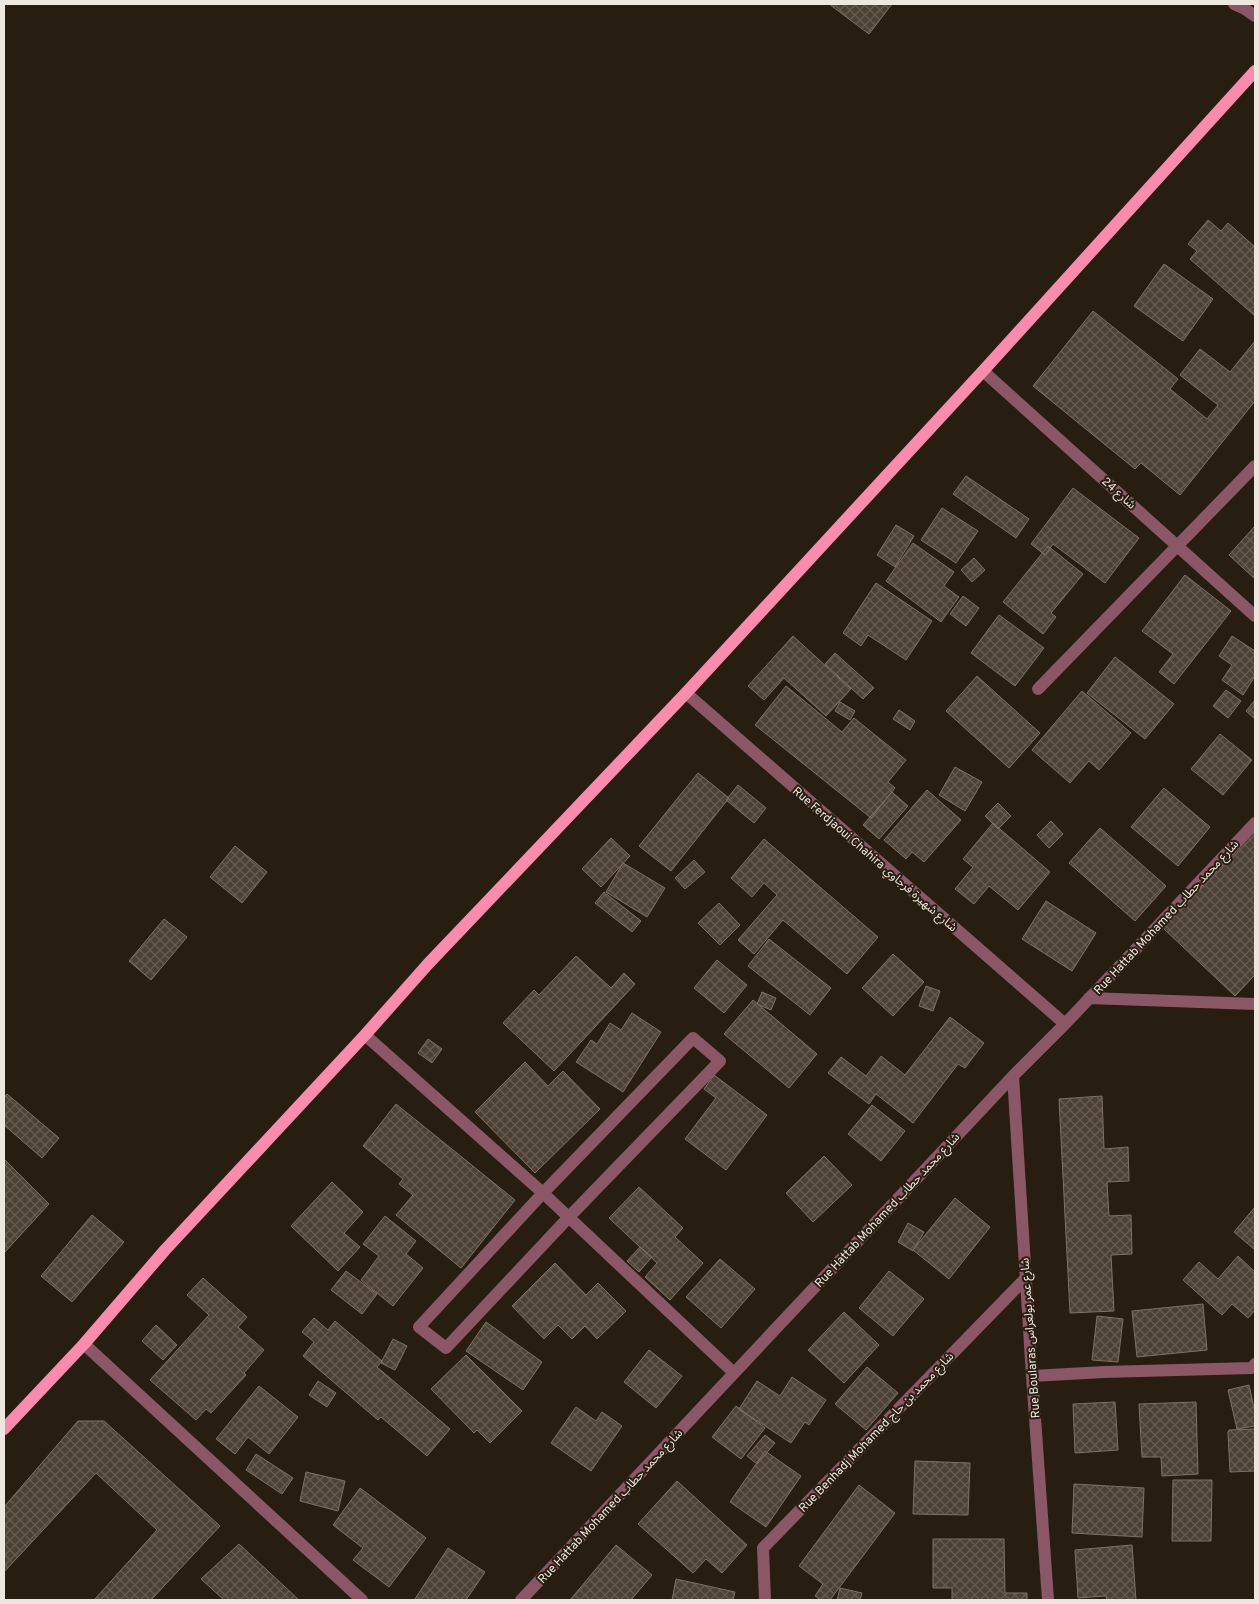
<svg xmlns="http://www.w3.org/2000/svg" width="1259" height="1604" font-family="Overpass,'Noto Sans Arabic',sans-serif">
<style>
.building{fill:url(#building-cross-hatch);stroke:#7e7264}
.lines{fill:none;stroke-linecap:round;stroke-linejoin:round}
.minor{stroke:#8b5665;stroke-width:12}
.major{stroke:#f98cac;stroke-width:12}
.labels{text-anchor:middle;stroke-width:4;stroke-linejoin:round;paint-order:stroke}
.street-label{font-size:12px;fill:#eee7df;stroke:#271d11}
</style>
<defs>
<pattern id="building-cross-hatch" width="8" height="8" patternUnits="userSpaceOnUse" patternTransform="scale(1.25)"><rect width="8" height="8" fill="#4c4134"/><path d="M0 0l8 8M0 8l8-8" fill="none" stroke="#665c51"/></pattern>
</defs>
<rect width="100%" height="100%" fill="#271d11"/>
<path class="building" d="M829,4H892L869,34Z
M1208,220L1221,231L1228,223L1255,247V316L1190,259L1197,251L1188,244Z
M1164,264L1213,299L1183,341L1134,306Z
M1093,311L1178,379L1170,389L1207,419L1218,405L1180,375L1200,349L1230,372L1255,341V401L1180,495L1141,463L1135,469L1033,386Z
M966,476L1029,519L1016,538L953,494Z
M1073,488L1139,538L1105,583L1053,544L1045,555L1031,544Z
M942,508L978,531L956,563L921,540Z
M896,525L914,536L895,567L877,555Z
M1255,526V579L1229,555Z
M913,543L954,572L944,586L959,597L941,622L886,581Z
M1048,546L1083,574L1051,613L1056,617L1043,634L1003,602Z
M974,558L985,570L972,582L961,570Z
M1185,575L1231,611L1174,684L1159,672L1173,654L1142,631Z
M876,583L932,621L906,660L868,635L861,646L843,633Z
M963,596L979,608L966,626L950,614Z
M999,615L1044,648L1015,686L971,653Z
M793,636L851,689L826,716L784,678L764,700L748,686Z
M1232,636L1255,651V676L1243,695L1222,680L1232,665L1219,656Z
M835,653L874,688L863,699L825,664Z
M1115,657L1174,704L1145,739L1087,693Z
M977,676L1040,733L1009,768L946,711Z
M786,686L842,732L854,718L906,760L888,782L895,788L871,818L755,725Z
M1226,690L1241,701L1228,718L1213,706Z
M1082,691L1131,733L1099,770L1089,761L1070,783L1032,750Z
M1255,700V719L1246,711Z
M840,702L855,711L850,720L835,711Z
M899,710L915,721L910,730L893,719Z
M1220,734L1252,760L1223,795L1191,769Z
M955,767L982,782L965,811L939,795Z
M698,773L729,798L671,871L639,846Z
M738,785L766,808L754,823L726,800Z
M1164,788L1210,827L1178,866L1131,827Z
M927,790L961,820L924,862L912,852L906,859L884,840Z
M892,792L908,806L879,839L863,825Z
M998,803L1011,816L998,829L985,816Z
M1051,821L1063,834L1049,848L1037,835Z
M993,823L1050,872L1018,910L989,886L974,904L955,889L973,867L963,859Z
M1100,828L1166,886L1135,921L1069,863Z
M1255,830V975L1235,996L1163,928Z
M611,838L630,856L601,887L582,869Z
M764,839L878,937L847,974L783,920L754,954L738,940L777,895L764,883L752,897L731,878Z
M235,846L267,872L242,903L210,877Z
M694,860L705,872L685,889L675,878Z
M623,863L665,888L647,917L606,892Z
M604,892L641,921L632,932L595,903Z
M1046,901L1096,933L1072,971L1022,939Z
M719,903L740,925L720,945L698,923Z
M164,919L187,937L151,980L129,961Z
M769,939L831,988L810,1015L748,966Z
M893,954L924,982L893,1016L862,988Z
M576,956L611,988L624,973L635,984L554,1071L503,1023L534,990L539,995Z
M717,960L747,985L724,1013L694,988Z
M926,986L940,991L933,1011L919,1006Z
M762,992L776,998L771,1010L757,1004Z
M753,1000L817,1054L789,1088L724,1034Z
M632,1013L661,1032L623,1092L576,1062L591,1040L597,1044L610,1023L621,1030Z
M950,1017L984,1043L965,1068L958,1064L913,1123L876,1094L869,1104L828,1073L841,1057L866,1076L881,1056L905,1075Z
M428,1039L442,1049L432,1063L418,1053Z
M525,1062L548,1086L563,1071L600,1109L535,1173L475,1112Z
M714,1075L767,1115L726,1170L685,1139L716,1098L704,1089Z
M7,1094L59,1138L42,1158L4,1125V1098Z
M1102,1096L1104,1149L1128,1147L1129,1181L1107,1182L1109,1216L1131,1215L1132,1254L1111,1255L1114,1311L1070,1313L1059,1099Z
M396,1104L515,1200L461,1268L396,1215L413,1195L399,1184L403,1179L363,1146Z
M872,1105L905,1131L881,1161L848,1134Z
M824,1156L852,1185L813,1222L786,1193Z
M4,1159L49,1204L4,1253Z
M332,1182L363,1212L344,1233L360,1247L338,1271L291,1226Z
M639,1187L683,1228L675,1237L703,1263L670,1300L645,1277L657,1263L609,1218Z
M955,1198L990,1227L949,1279L913,1250Z
M1255,1207V1250L1234,1232Z
M92,1215L124,1242L72,1302L41,1276Z
M385,1216L416,1241L406,1254L423,1268L393,1306L361,1280L379,1256L363,1244Z
M908,1223L924,1232L913,1251L898,1242Z
M640,1247L652,1257L639,1272L627,1261Z
M1238,1256L1255,1272V1310L1248,1318L1232,1304L1222,1315L1183,1280L1199,1262L1218,1279Z
M720,1259L755,1289L721,1328L686,1297Z
M555,1263L586,1295L598,1283L626,1311L597,1339L585,1326L572,1339L558,1325L544,1339L512,1306Z
M346,1271L377,1294L362,1314L331,1290Z
M889,1271L924,1299L893,1336L859,1308Z
M203,1278L247,1317L238,1327L264,1350L244,1373L246,1375L211,1413L206,1409L196,1420L150,1380L209,1315L187,1295Z
M1203,1304L1207,1350L1137,1357L1132,1311Z
M844,1312L879,1345L844,1383L808,1350Z
M1097,1316L1123,1319L1118,1362L1092,1360Z
M314,1318L328,1330L335,1321L382,1361L377,1367L450,1429L427,1456L381,1417L378,1420L303,1356L314,1342L302,1332Z
M486,1322L542,1362L523,1390L466,1351Z
M156,1325L177,1345L163,1360L142,1341Z
M393,1339L407,1346L395,1370L381,1363Z
M649,1350L682,1376L656,1408L624,1382Z
M466,1355L522,1411L490,1443L477,1430L474,1433L431,1389Z
M867,1367L898,1393L866,1430L835,1404Z
M792,1377L826,1400L809,1425L805,1422L791,1443L739,1409L757,1381L780,1396Z
M318,1381L336,1393L327,1407L309,1395Z
M1249,1385L1255,1413V1426L1237,1429L1228,1390Z
M259,1386L298,1417L269,1454L248,1437L235,1454L216,1439Z
M1115,1402L1118,1450L1075,1453L1073,1404Z
M1196,1402L1198,1474L1162,1476L1161,1457H1142L1139,1404Z
M736,1406L765,1428L741,1459L712,1437Z
M576,1407L596,1421L602,1412L622,1426L591,1471L551,1443Z
M78,1421H104L220,1526L151,1600H94L157,1530L96,1473L4,1572V1507Z
M1255,1429V1471L1230,1472L1228,1432L1229,1430Z
M765,1435L775,1443L757,1464L747,1456Z
M765,1451L801,1476L766,1527L730,1502Z
M256,1454L293,1478L282,1494L246,1470Z
M915,1461L970,1463L968,1515L913,1514Z
M306,1472L345,1481L338,1511L300,1501Z
M1173,1480H1212L1211,1541H1172Z
M677,1481L747,1545L722,1573L706,1559L693,1573L638,1524Z
M1074,1484L1144,1488L1142,1537L1072,1533Z
M859,1485L895,1513L830,1600H821L815,1596L823,1584L799,1566Z
M360,1488L426,1538L389,1587L353,1560L363,1548L333,1525Z
M933,1539H1004L1005,1593H1027V1600H952V1588H933Z
M239,1544L299,1600H224L201,1579Z
M616,1545L652,1575L631,1600H570Z
M1132,1545L1136,1600H1107L1106,1596L1078,1598L1075,1550Z
M448,1548L485,1572L466,1600H418L415,1599Z
M676,1579L735,1592L733,1600H672Z
M840,1588L862,1593L860,1600H837Z"/>
<g class="lines">
<path class="minor" d="M1234,4L1245,9L1255,16
M983,371L1255,616
M1038,689L1255,466
M686,693L1065,1024
M1089,998L1255,1004
M365,1035L543,1193L734,1373
M693,1038L720,1061L569,1217L446,1348L419,1327L543,1193Z
M1013,1076L1032,1376L1048,1600
M84,1344L362,1600
M1032,1376L1104,1372L1252,1368L1255,1364
M521,1600L1013,1076L1065,1024L1255,823
M765,1600L763,1548L1026,1278"/>
<path class="major" d="M4,1429L84,1344L165,1250L365,1035L428,964L686,693L983,371L1255,71"/>
</g>
<g class="labels">
<g class="street-label">
<text transform="translate(1119 493) rotate(42)" y="4">شارع 24</text>
<text transform="translate(875 859) rotate(41)" y="4">Rue Ferdjaoui Chahira شارع شهيرة فرجاوي</text>
<text transform="translate(1166 917) rotate(-47)" y="4">Rue Hattab Mohamed شارع محمد حطاب</text>
<text transform="translate(887 1210) rotate(-47)" y="4">Rue Hattab Mohamed شارع محمد حطاب</text>
<text transform="translate(1030 1338) rotate(-94)" y="4">Rue Boularas شارع عمر بولعراس</text>
<text transform="translate(876 1432) rotate(-46)" y="4">Rue Benhadj Mohamed شارع محمد بن حاج</text>
<text transform="translate(610 1506) rotate(-47)" y="4">Rue Hattab Mohamed شارع محمد حطاب</text>
</g>
</g>
<rect width="1259" height="1604" fill="none" stroke="#eee7df" stroke-width="10"/>
</svg>
